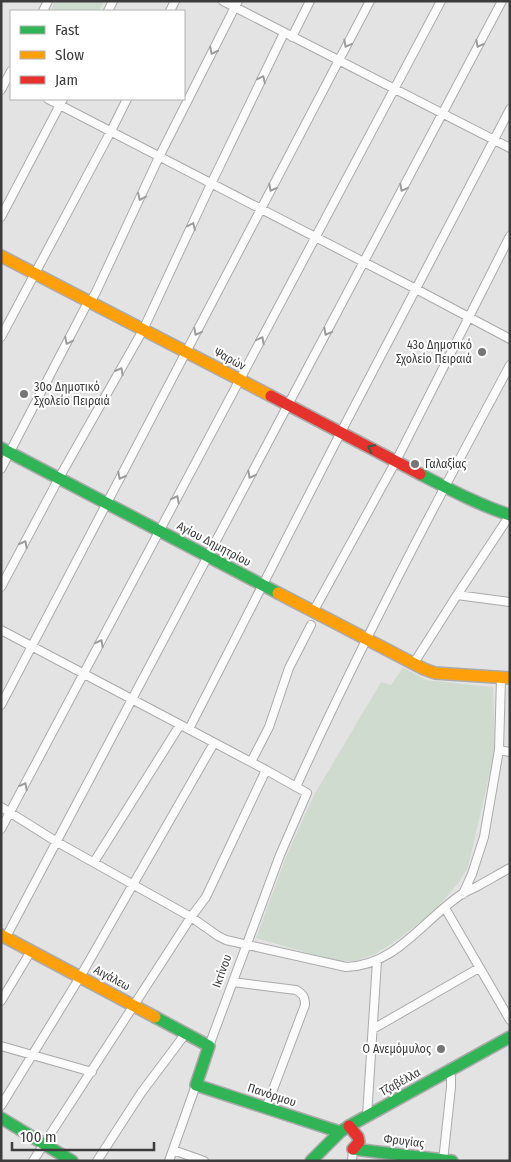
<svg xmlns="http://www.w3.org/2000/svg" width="511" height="1162" font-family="'Fira Sans Condensed',sans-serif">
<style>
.green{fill:#d0dbd0}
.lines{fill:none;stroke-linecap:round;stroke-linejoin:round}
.street-casing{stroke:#abaaab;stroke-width:10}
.fast-casing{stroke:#abaaab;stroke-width:14}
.slow-casing{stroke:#abaaab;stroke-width:14}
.jam-casing{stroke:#abaaab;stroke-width:14}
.street{stroke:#fbfbfb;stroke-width:8}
.fast{stroke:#30b455;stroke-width:11}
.slow{stroke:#ff9f0a;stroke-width:11}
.jam{stroke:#e5322d;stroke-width:11}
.oneway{stroke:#9c9c9c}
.oneway2{stroke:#396044}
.poi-dot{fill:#777677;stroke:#fff;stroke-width:2}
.labels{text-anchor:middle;stroke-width:4;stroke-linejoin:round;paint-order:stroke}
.poi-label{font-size:12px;fill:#3d3c3d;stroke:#fff;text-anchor:end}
.street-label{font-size:12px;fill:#3d3c3d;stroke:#fff}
</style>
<rect width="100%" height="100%" fill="#e4e3e4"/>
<path class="green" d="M55,1H104L99,11H50Z
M403,667L426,680L493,687L495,751L468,867L459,882L435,910L399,939L375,954L357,961H336L256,938L286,857L314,795L381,682L391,685Z"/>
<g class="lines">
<g class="street-casing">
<path id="street" d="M223,1L510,148
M43,11L48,1
M108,11L113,1
M170,11L175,1
M292,37L310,1
M1,90L11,71
M48,99L416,289L510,339
M1,217L63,99
M1,337L111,131L127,99
M1,469L88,302L92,299L96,292L159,157L238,1
M1,587L59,478L143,330L211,184L284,33
M457,595L510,602
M313,612L396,461L510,236
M1,630L266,770L307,793L280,855L209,1046
M414,663L457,595L510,515
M1,705L370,1
M189,729L341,432L510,109
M499,750L510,752
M251,762L269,727L289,668L311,625
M296,787C361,644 435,504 510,365
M1,807L57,842L191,917L218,936L226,940L346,967C396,966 424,919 462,894C467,891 472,889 476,887C487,881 499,874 510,868
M1,829L441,1
M94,862L180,725
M463,894L472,874L484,837L499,750L501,678
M445,908L510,1020
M6,937L502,1
M233,982L296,990C303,994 305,997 305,1005L266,1108
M1,1001L31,951
M373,1029L479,968
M1,1046L92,1072
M1,1106L80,977L214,743
M367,1116L377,961
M173,1150L204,1161
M33,1161L191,917L206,897L266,770
M97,1161L141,1093L186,1033
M169,1161L196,1085
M352,1161L353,1149
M443,1161L451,1087V1077L448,1071"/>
</g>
<g class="fast-casing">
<path id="fast" d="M1,448L278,593
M420,474C449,489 479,505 510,515
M155,1017L209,1046L196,1085L340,1132
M1,1118L72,1161
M353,1149L452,1161
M311,1161L340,1132L349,1126L510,1037"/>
</g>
<g class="slow-casing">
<path id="slow" d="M1,256L271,396
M278,593L424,669L435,673L510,678
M1,935L155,1017"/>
</g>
<g class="jam-casing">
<path id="jam" d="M271,396L420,474
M349,1126L358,1137L359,1142L353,1149"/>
</g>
<use href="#street" class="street"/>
<use href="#fast" class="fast"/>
<use href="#slow" class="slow"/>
<use href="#jam" class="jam"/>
</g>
<defs><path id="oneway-chevron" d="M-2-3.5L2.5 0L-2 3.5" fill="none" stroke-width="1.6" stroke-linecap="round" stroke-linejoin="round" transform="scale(1.25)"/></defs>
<g class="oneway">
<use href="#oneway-chevron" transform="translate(347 44) rotate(118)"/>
<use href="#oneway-chevron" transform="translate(479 44) rotate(118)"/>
<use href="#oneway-chevron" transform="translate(213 51) rotate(117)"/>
<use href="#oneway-chevron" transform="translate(262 79) rotate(-64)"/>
<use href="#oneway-chevron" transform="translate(272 188) rotate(118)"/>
<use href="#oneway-chevron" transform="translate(403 188) rotate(118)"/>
<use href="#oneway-chevron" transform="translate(141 197) rotate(115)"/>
<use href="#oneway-chevron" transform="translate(192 226) rotate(-65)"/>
<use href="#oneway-chevron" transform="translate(197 332) rotate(118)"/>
<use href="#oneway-chevron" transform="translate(327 332) rotate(118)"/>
<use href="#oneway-chevron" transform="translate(261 340) rotate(-62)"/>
<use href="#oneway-chevron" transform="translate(68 341) rotate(117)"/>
<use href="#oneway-chevron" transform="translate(120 371) rotate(-60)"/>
<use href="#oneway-chevron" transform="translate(251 475) rotate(118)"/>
<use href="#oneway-chevron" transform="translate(121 476) rotate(118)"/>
<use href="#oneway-chevron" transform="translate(176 499) rotate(-62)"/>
<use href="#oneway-chevron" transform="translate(24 544) rotate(-62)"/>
<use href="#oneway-chevron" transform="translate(100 643) rotate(-62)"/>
<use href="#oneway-chevron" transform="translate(24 786) rotate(-62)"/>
</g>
<use class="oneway2" href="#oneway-chevron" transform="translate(371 448) rotate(-153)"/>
<g class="poi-dot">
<circle cx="482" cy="352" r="5"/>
<circle cx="24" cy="394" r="5"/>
<circle cx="415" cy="464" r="5"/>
<circle cx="441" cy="1049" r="5"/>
</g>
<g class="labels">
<g class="poi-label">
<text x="472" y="349">43ο Δημοτικό<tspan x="472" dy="14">Σχολείο Πειραιά</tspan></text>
<text x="34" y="391" text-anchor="start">30ο Δημοτικό<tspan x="34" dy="14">Σχολείο Πειραιά</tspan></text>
<text x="425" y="468" text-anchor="start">Γαλαξίας</text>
<text x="431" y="1053">Ο Ανεμόμυλος</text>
</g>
<g class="street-label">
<text transform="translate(230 359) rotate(28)" y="4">Ψαρών</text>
<text transform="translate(214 544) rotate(28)" y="4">Αγίου Δημητρίου</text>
<text transform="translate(222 971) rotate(-70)" y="4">Ικτίνου</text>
<text transform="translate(112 978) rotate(28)" y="4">Αιγάλεω</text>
<text transform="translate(400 1082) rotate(-29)" y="4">Τζαβέλλα</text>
<text transform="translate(272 1095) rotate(18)" y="4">Πανόρμου</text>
<text transform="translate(404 1141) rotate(7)" y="4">Φρυγίας</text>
</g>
</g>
<rect width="511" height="1162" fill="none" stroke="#3d3c3d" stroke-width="5"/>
<rect x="10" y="10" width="175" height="90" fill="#ffffff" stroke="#b1b1b1"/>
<rect x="20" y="26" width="25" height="8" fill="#30b455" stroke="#b1b1b1"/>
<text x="55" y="35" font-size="15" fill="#3d3c3d">Fast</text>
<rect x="20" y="51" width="25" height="8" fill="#ff9f0a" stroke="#b1b1b1"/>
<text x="55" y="60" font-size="15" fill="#3d3c3d">Slow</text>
<rect x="20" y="76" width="25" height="8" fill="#e5322d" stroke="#b1b1b1"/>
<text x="55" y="85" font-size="15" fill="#3d3c3d">Jam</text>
<path d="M12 1142v8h142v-8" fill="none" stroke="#3d3c3d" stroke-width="2.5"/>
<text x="20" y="1142" font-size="15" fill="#3d3c3d" stroke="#ffffff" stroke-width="4" paint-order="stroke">100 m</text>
</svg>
